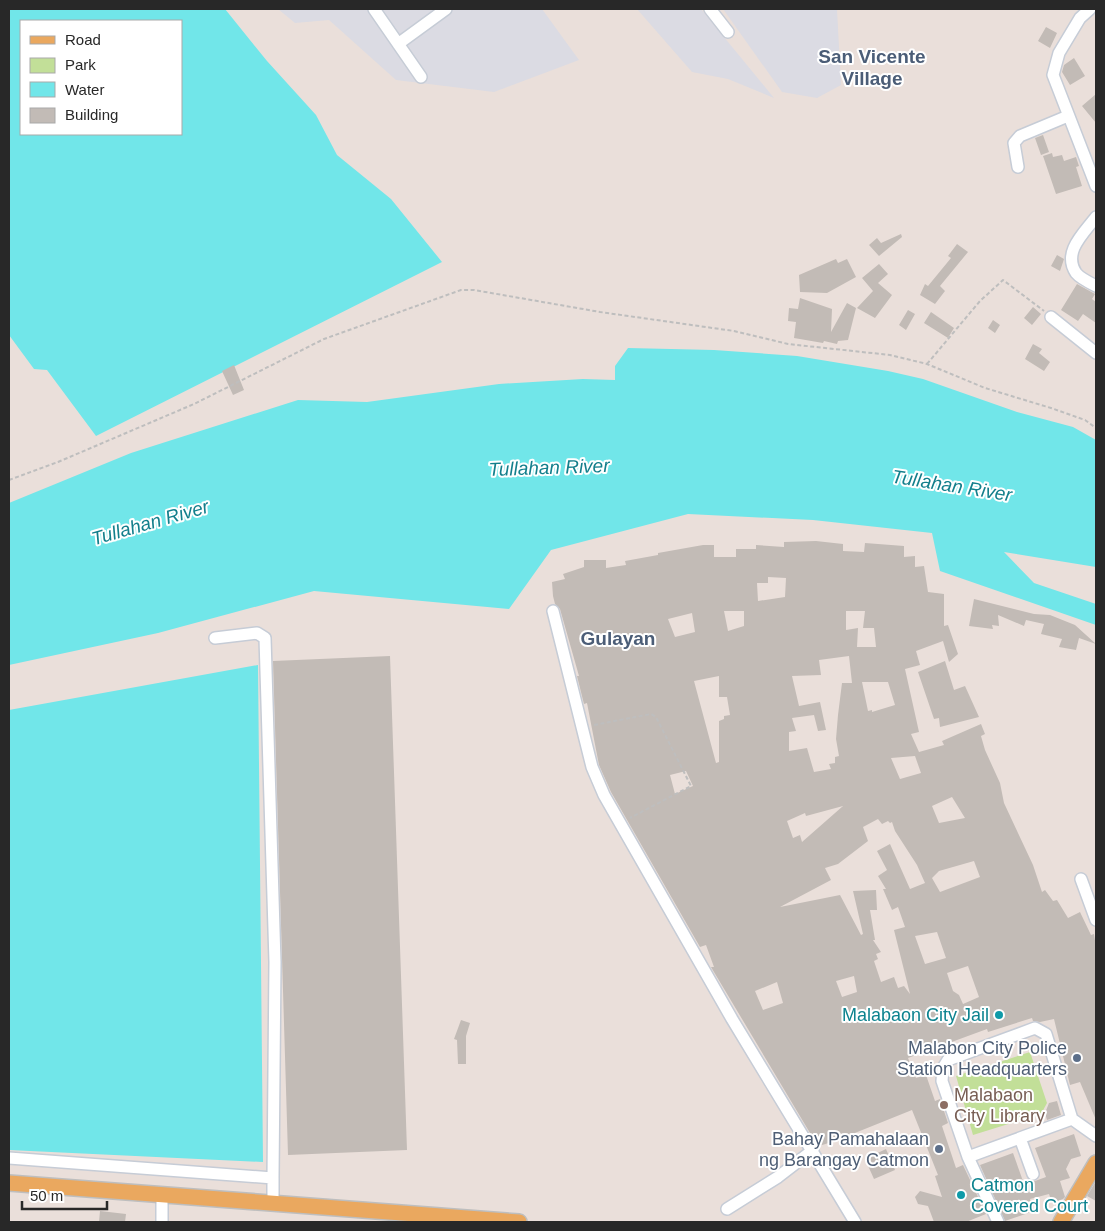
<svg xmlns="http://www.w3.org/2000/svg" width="1105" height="1231" font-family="Helvetica,sans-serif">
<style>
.industrial{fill:#dbdbe3}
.green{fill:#c2df98}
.water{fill:#71e6e9;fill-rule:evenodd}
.building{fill:#c2bbb6;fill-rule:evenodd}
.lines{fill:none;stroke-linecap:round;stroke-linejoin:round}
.minor-casing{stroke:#c6ccd6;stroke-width:14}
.major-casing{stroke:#bebebe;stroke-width:18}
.path{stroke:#bebebe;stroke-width:2;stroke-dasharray:4 2.5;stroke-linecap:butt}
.minor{stroke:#fff;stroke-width:11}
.major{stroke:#eaa85f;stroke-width:15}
.culture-dot{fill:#0f9aa8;stroke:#fff;stroke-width:2}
.service-dot{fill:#5c6f8a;stroke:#fff;stroke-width:2}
.education-dot{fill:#8d6e63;stroke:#fff;stroke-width:2}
.labels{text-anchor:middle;stroke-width:4;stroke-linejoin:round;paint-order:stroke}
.culture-label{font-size:18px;fill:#0d838f;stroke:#fff;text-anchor:end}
.service-label{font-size:18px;fill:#4e5e75;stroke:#fff;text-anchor:end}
.education-label{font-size:18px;fill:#785e54;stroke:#fff;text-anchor:start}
.neighbourhood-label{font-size:19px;font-weight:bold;fill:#4b5d77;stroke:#fff}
.water-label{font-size:19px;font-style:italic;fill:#137f8c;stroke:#fff}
</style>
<rect width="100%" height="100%" fill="#eadfda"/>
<path class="industrial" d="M278,9H542L579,60L494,92L396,80L329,20L295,23Z
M637,9H701L774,98L728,79L692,72Z
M723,9H837L841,85L817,98L782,92Z"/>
<path class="green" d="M1030,1052L1047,1103L1041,1114L973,1135L956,1076Z"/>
<path class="water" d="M9,9H225L267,61L316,115L337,155L391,199L442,262L96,436L47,370L34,369L9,335ZM21,21H181V134H21Z
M628,348L714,350L797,356L888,371L923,379L1017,412L1073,427L1096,440V567L1004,552L1034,583L1096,604V625L940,571L932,533L813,520L688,514L551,550L509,609L314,591L158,633L9,665V503L131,453L298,400L367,402L499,384L583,379L615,380V366Z
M258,665L263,1162L9,1150V710Z"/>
<path class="building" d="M1046,27L1057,33L1050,48L1038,41Z
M1074,58L1085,76L1070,85L1062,72L1064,65Z
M1096,94V123L1082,106Z
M1043,135L1049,152L1041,155L1035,138Z
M1052,153L1053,157L1062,155L1064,161L1076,157L1079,166L1076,167L1082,186L1056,194L1043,156Z
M901,234L902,237L879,256L869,245L877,238L881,243Z
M957,244L968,252L940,286L945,291L935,304L920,295L925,284L928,286L951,258L948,256Z
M1057,255L1064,259L1060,271L1051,266Z
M836,259L838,263L847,259L856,277L827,293L800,292L799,275Z
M879,264L888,274L878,283L892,295L875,318L857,308L873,291L862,278Z
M1077,284L1095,294L1092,299L1096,302V323L1083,314L1078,321L1061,310Z
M800,298L832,309L831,332L847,303L856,308L848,340L838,341L837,344L824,341L823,343L794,338L796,322L788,321L789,308L798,309Z
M1033,307L1041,314L1032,325L1024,318Z
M908,310L915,314L906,330L899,325Z
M931,312L954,328L948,338L924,323Z
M993,320L1000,325L995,333L988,328Z
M1033,344L1042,349L1039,353L1050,362L1044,371L1025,359Z
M234,365L244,390L233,395L222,371Z
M816,541L843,544V551L864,552L865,543L904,546V557L915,556V567L924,566L928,592L944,594V626L948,625L958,654L949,662L943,641L916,651L920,665L905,669L919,732L911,734L919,752L944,745L942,741L981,724L985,734L981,736L985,750L1000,783L1004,803L1033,865L1042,892L1045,890L1053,901L1057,900L1068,918L1080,912L1091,935L1094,934L1096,947V1120L1080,1082L1070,1085L1054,1019L1040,1022L1033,1021L1032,1018L988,1032L987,1029L908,1058L916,1078L926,1075L935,1101L940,1099L948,1123L942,1126L956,1168L963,1165L986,1214L966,1222H934L928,1206L918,1204L915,1197L920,1191L942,1197L935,1176L938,1175L912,1110L835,1141L819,1146L816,1143L711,967H714L706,945L700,947L611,792L599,765L587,703L584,704L577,676H579L560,609L555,604L553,596L552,582L565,579L563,574L584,567V560H606V568L626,565L625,561L658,555V553L703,545H714V557H736V549H756V545L784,547V542ZM768,577L786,578L785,597L758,601L757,583H768ZM724,611H744V626L728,631ZM846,611H865L863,628H874L876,647H857L858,628L846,630ZM692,613L695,632L675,637L668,619ZM849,656L852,683H842L838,715L836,739L839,756L835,757V763L829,764L831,769L814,772L807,748L789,751V732L796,731L792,718L814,715L818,731L826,730L820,702L799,706L792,676L821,675L819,660ZM719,676V697H727L730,715L724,716V719L719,721V762L716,763L694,681ZM862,682H888L895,705L872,712V710L868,711ZM915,756L921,773L900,779L891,758ZM686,771L693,786L675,794L670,775ZM952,797L965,818L939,823L932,806ZM843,806L802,842L800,835L793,838L787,821L805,813L806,816ZM878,819L882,824L888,821L890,823L892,822L895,831L917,865L925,883L910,889L890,844L877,851L887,870L878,876L886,889H883L892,910L898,907L905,927L894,930L910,994L904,986L898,988L894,977L881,982L874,961L878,959L876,954L881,952L873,940H875L870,910H877L876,890L853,891L863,934L861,935L840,895L780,907L831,880L825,868L838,864L868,841L863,827ZM974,861L980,877L940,892L932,878L939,871ZM937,932L946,958L925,964L915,936ZM968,966L979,997L963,1004L959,995L953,991L947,973ZM854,976L857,992L842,997L836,981ZM777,982L783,1003L763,1010L755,991Z
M974,599L1034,614L1050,615L1075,625L1096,644L1079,638L1076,650L1059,647L1062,639L1041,634L1044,624L1026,620L1024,626L998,615L999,626L992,625L993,629L969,626Z
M390,656L407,1150L288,1155L273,661Z
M945,661L954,690L965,686L979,717L940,727L939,718L934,719L918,672Z
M461,1020L470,1023L466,1036V1064H458L457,1040L454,1039Z
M1057,1101L1061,1115L1047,1120L1045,1113L1049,1103Z
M1074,1134L1081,1156L1071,1159L1066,1169L1070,1178L1060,1181L1065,1197L1063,1199L1052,1203L1049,1194L1030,1199L1034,1211L1005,1221L980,1165L1013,1153L1024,1184L1035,1181L1046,1177L1035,1148Z
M886,1149L895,1170L874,1179L865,1159Z
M1096,1181V1201L1087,1196Z
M100,1211L126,1214L125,1222H99Z"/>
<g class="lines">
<g class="minor-casing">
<path id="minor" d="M374,9L421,77
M710,9L728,32
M1090,9L1080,18L1059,53L1053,75L1096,186
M398,44L446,9
M1018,167L1014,143L1020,136L1068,116
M1096,217C1084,233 1062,252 1076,273C1080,278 1090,283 1096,286
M1051,317L1096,353
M553,611L592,767L604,795L732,1019L855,1222
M1081,879L1096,920
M1020,1138L1033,1174
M968,1157L1072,1119
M9,1158L273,1178L275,962L265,638L257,633L215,638
M273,1178V1203
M727,1209L778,1177L813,1150
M162,1222V1194
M998,1222L968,1157L942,1081L943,1068L948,1060L1035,1028L1046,1034L1072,1119L1096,1136"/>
</g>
<g class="major-casing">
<path id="major" d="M9,1183L519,1222
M1061,1222L1096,1163"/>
</g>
<path class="path" d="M927,364L980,301L1003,280L1044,311
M9,480L58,462L194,404L324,339L461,290H474L600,312L734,331L788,344L890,355L927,364L985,388L1051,408L1085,420L1096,428
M594,725L651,714L656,717L691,786L630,818"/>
<use href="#minor" class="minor"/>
<use href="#major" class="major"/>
</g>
<g class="culture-dot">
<circle cx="999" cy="1015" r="5"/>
<circle cx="961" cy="1195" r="5"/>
</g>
<g class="service-dot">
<circle cx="1077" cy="1058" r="5"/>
<circle cx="939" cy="1149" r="5"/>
</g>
<circle class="education-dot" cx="944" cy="1105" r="5"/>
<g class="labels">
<g class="culture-label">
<text x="989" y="1021">Malabaon City Jail</text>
<text x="971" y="1191" text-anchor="start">Catmon<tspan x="971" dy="21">Covered Court</tspan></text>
</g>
<g class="service-label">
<text x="1067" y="1054">Malabon City Police<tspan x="1067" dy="21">Station Headquarters</tspan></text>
<text x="929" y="1145">Bahay Pamahalaan<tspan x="929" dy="21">ng Barangay Catmon</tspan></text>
</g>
<g class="education-label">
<text x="954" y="1101">Malabaon<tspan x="954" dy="21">City Library</tspan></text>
</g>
<g class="neighbourhood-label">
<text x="872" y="63">San Vicente<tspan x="872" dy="22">Village</tspan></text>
<text x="618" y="645">Gulayan</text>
</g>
<g class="water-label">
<text transform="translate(549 467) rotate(-2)" y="7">Tullahan River</text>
<text transform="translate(952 485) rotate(9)" y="7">Tullahan River</text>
<text transform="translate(150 522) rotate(-16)" y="7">Tullahan River</text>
</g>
</g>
<rect width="1105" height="1231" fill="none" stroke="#282828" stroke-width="20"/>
<rect x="20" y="20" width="162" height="115" fill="#ffffff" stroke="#a9a9a9"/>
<rect x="30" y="36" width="25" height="8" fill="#eaa85f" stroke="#a9a9a9"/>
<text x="65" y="45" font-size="15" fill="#282828">Road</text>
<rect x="30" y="58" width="25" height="15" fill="#c2df98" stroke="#a9a9a9"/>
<text x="65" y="70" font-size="15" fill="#282828">Park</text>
<rect x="30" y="82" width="25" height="15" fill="#71e6e9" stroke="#a9a9a9"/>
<text x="65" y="95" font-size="15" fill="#282828">Water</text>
<rect x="30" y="108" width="25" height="15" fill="#c2bbb6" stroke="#a9a9a9"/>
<text x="65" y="120" font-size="15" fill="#282828">Building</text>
<path d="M22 1201v8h85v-8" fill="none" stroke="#282828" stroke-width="2.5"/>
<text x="30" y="1201" font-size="15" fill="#282828" stroke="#ffffff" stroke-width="4" paint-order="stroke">50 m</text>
</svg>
